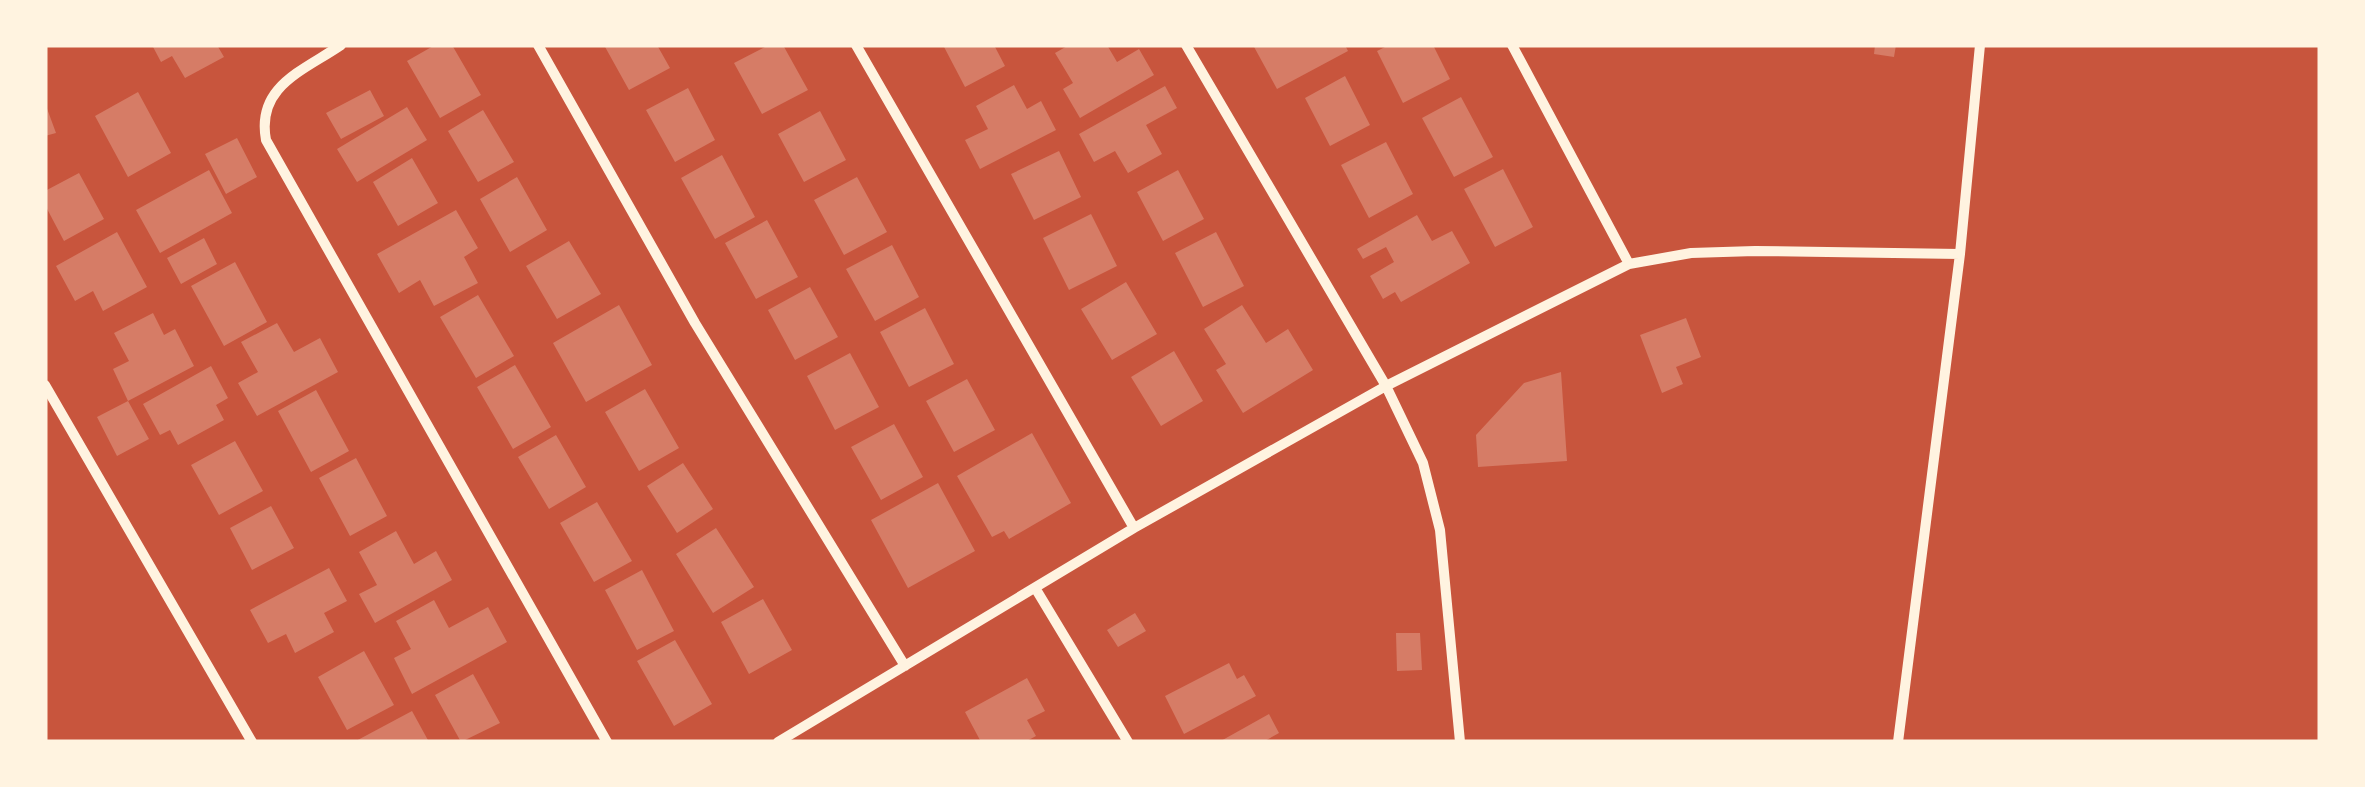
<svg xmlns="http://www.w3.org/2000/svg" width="2365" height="787" font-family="Karla,sans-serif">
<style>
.building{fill:#d67c66}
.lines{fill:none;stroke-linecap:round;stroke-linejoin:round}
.minor{stroke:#fff3e0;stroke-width:10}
</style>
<rect width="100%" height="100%" fill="#c8553d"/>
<path class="building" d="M152,45H217L224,57L185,78L172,56L161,62Z
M435,45H452L481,95L440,118L407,61Z
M604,45H657L670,68L629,90Z
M769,45H783L808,90L762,114L734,63Z
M943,45H994L1005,66L965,87Z
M1069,45H1107L1117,62L1139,49L1154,75L1080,118L1063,89L1073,83L1055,53Z
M1253,45H1345L1348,51L1277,89Z
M1389,45H1433L1450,79L1403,103L1377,51Z
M1875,45H1896L1894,57L1874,54Z
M1345,76L1370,125L1330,146L1305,98Z
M1014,85L1027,109L1041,101L1056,130L980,169L965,140L988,129L976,106Z
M1165,86L1177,108L1146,125L1162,154L1128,173L1115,151L1094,162L1079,134Z
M688,88L715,140L675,162L646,110Z
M370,90L384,116L341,139L326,113Z
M138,92L171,153L128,177L95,116Z
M1461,97L1493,157L1454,177L1422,118Z
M45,103L56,133L45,136Z
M407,107L427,140L357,182L337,149Z
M483,110L514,162L478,182L448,131Z
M820,111L846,160L804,182L778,134Z
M237,138L257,177L226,194L205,154Z
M1386,142L1413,194L1369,218L1341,165Z
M1059,151L1081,197L1034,220L1011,174Z
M722,155L755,217L715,239L681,178Z
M412,158L438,203L398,226L373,182Z
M1503,169L1533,227L1495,247L1464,189Z
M209,170L232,213L160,253L136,210Z
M1178,170L1204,219L1163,241L1137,192Z
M79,173L104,219L64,241L45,205V191Z
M517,177L547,230L510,252L480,199Z
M857,177L887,232L844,255L814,200Z
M456,210L478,248L464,257L478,283L434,306L420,280L399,293L377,254Z
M1091,214L1117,266L1069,290L1043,238Z
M1417,215L1432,241L1452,231L1470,263L1401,302L1395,292L1383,299L1370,276L1394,262L1386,247L1363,259L1357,249Z
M767,220L798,277L756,299L725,243Z
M117,232L147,287L103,311L93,291L75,301L56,266Z
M1216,232L1244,286L1203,307L1175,253Z
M204,238L217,264L181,284L167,258Z
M569,241L601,294L557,319L526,266Z
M892,245L919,297L875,321L846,269Z
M235,262L267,322L224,346L191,286Z
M1126,282L1157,334L1112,360L1081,309Z
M810,287L838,337L795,360L768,310Z
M478,295L514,356L476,378L440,317Z
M619,305L652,365L586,402L553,343Z
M1242,305L1266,343L1288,329L1313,370L1243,413L1216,370L1226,364L1204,329Z
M925,308L954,364L909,387L880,332Z
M153,313L164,335L175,329L194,366L128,401L113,369L129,361L114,333Z
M1686,318L1701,357L1676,367L1683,384L1662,393L1640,335Z
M277,323L294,352L320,338L338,372L257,416L238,383L258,372L241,342Z
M1174,351L1203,401L1161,426L1131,377Z
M850,353L879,407L835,430L807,376Z
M515,365L551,427L513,449L477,387Z
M211,366L228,398L216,405L224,420L178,445L170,430L160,435L143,404Z
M1561,372L1567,461L1478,467L1476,435L1524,383Z
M967,379L995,430L954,452L926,401Z
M645,389L679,448L639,471L605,412Z
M316,390L349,451L311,472L278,411Z
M128,401L149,439L117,456L97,417Z
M894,424L923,477L881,500L851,447Z
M1032,433L1071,503L1009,539L1004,531L992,537L957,476Z
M556,435L586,487L549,509L518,457Z
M235,441L263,491L219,515L191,465Z
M356,458L387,516L350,536L319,478Z
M683,463L713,509L677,533L647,486Z
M938,483L975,551L908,588L871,520Z
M597,502L632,561L594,582L560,523Z
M271,506L294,548L252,570L230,528Z
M716,528L754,587L713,613L676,554Z
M396,531L414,564L436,551L452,580L375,623L359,594L377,585L359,552Z
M329,568L347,601L324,613L334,632L295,653L286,634L268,643L250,610Z
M642,570L674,631L637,650L605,590Z
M763,599L792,650L749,674L721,622Z
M434,600L449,628L488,607L507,642L412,694L394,658L411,649L396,621Z
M1135,613L1146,631L1118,647L1107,630Z
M1396,633H1420L1422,670L1397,671Z
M675,640L712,704L674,726L637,661Z
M364,651L394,705L347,730L318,677Z
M1229,663L1237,679L1244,675L1256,696L1184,734L1165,696Z
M473,674L500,723L461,742L435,695Z
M1027,678L1045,711L1027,720L1036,736L1025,742H981L965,712Z
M412,711L429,742H354Z
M1269,714L1279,733L1263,742H1219Z"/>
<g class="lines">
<path class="minor" d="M341,45C303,71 256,86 266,140L607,742
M538,45L695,323L905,666
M856,45L1134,528
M1186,45L1386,386L1423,463L1440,530L1460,742
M1512,45L1629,264
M45,385L252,742
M1037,591L1128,742
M778,742L1134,528L1386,386L1629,264L1691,253L1755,251L1960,254
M1898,742L1960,254L1980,45"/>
</g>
<rect width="2365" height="787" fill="none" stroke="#fff3e0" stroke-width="95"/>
</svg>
